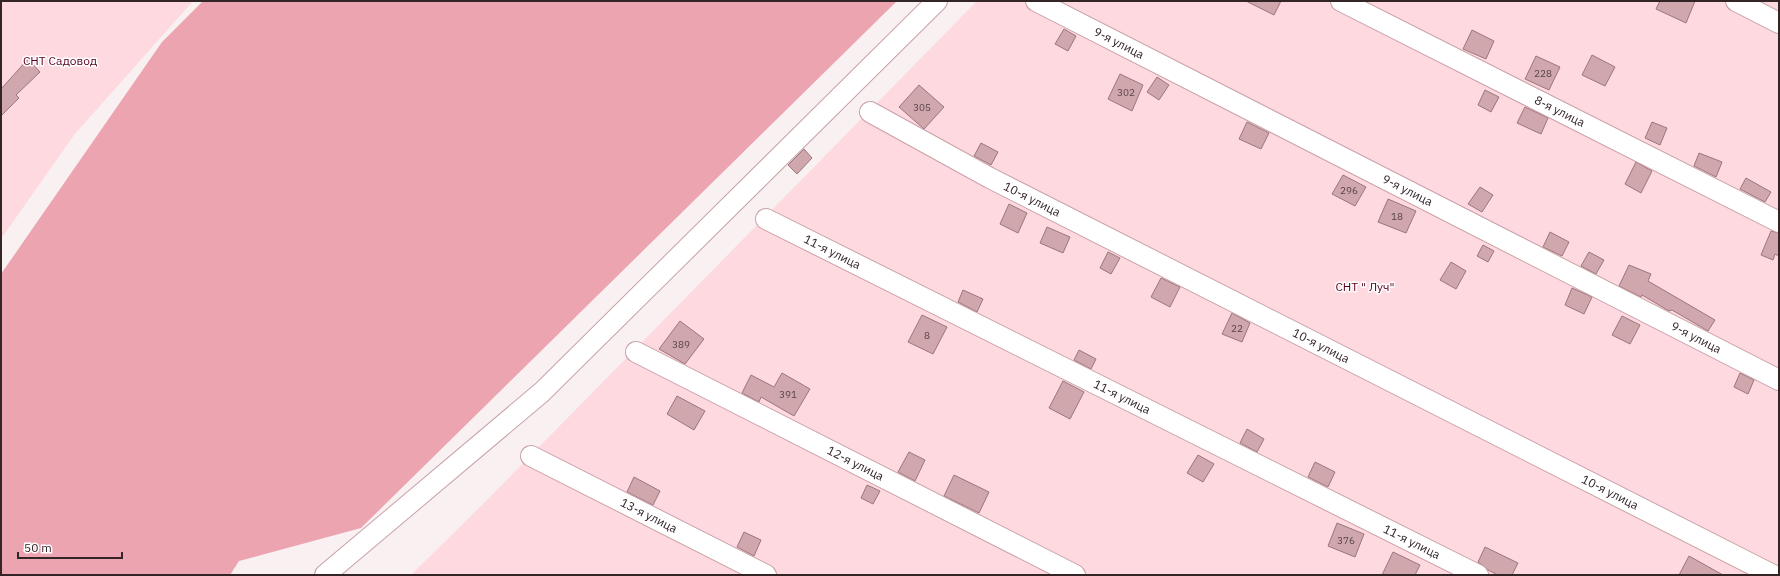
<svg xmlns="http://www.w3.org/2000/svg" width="1780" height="576" font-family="'IBM Plex Sans',sans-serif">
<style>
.green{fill:#fed9df}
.forest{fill:#eca4b1}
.building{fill:#cfa7ad;stroke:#9b767c}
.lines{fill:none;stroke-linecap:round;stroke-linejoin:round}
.minor-casing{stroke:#c9a2a8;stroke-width:22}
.minor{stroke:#fff;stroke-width:20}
.labels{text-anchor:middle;stroke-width:3;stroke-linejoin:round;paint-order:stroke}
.number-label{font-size:10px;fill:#5a4548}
.street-label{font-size:12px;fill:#332426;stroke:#fff}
.park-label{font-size:12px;fill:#550020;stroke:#fff}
</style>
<rect width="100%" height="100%" fill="#f9f0f2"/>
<path class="green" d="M1,1H193L74,135L1,239Z
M977,1H1779V575H411L487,500Z"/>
<path class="forest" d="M203,1H897L361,528L239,561L230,575H1V274L162,42Z"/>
<path class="building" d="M1246,1H1281L1274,15Z
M1660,1H1695L1686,23L1656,9Z
M1064,29L1076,36L1068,51L1055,44Z
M1472,30L1494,41L1486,59L1463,49Z
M1592,55L1615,67L1605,86L1582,75Z
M1536,56L1560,67L1549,90L1525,79Z
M28,59L40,72L16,95L19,98L1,116V89Z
M1120,74L1143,85L1132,111L1108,99Z
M1157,77L1169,85L1159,100L1147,92Z
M919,85L944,107L924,129L899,107Z
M1485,90L1499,97L1491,112L1478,105Z
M1525,107L1548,118L1541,134L1517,123Z
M1247,122L1269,133L1261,149L1239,139Z
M1652,122L1667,128L1660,145L1645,138Z
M981,143L998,152L991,165L974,156Z
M804,149L812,158L797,174L788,165Z
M1699,153L1722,162L1716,177L1694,166Z
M1636,162L1652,171L1641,193L1625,184Z
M1343,175L1366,187L1355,206L1332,194Z
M1746,178L1771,192L1765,202L1740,189Z
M1480,187L1493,195L1482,212L1468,204Z
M1388,199L1416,211L1406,233L1378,222Z
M1009,204L1027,213L1018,233L1000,224Z
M1047,227L1070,237L1063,253L1040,243Z
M1771,231L1779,233V256L1775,254L1773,260L1761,255Z
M1550,232L1569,242L1562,256L1543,247Z
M1483,245L1494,251L1488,262L1477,256Z
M1108,252L1120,258L1111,274L1100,268Z
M1589,252L1604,260L1596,274L1581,266Z
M1451,262L1466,271L1456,289L1440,280Z
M1629,265L1651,274L1648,281L1715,320L1708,331L1672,310L1669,311L1642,295L1641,297L1619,286Z
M1161,278L1180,287L1170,307L1151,297Z
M1572,288L1592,297L1584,314L1565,305Z
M963,290L983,299L977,312L958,302Z
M1232,313L1250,323L1242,342L1222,334Z
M922,315L947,327L933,354L908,342Z
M1622,316L1640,325L1630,344L1612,335Z
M680,321L704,339L685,364L659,349Z
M1079,350L1096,359L1091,369L1074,360Z
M782,373L810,389L794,416L761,397L759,402L742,393L751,375L774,387Z
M1740,373L1754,380L1748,394L1734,387Z
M1063,381L1084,392L1070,419L1049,408Z
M677,396L705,411L694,430L667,414Z
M1247,429L1264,439L1257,452L1240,443Z
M909,452L925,460L915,481L898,472Z
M1198,455L1214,464L1203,482L1187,473Z
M1315,462L1335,472L1328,487L1308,477Z
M954,475L989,492L979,513L944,496Z
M634,477L660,491L653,505L627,492Z
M867,485L880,491L873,504L861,498Z
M1337,523L1364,534L1355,557L1328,546Z
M744,532L761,540L754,556L737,547Z
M1485,547L1518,563L1512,575H1498L1488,570L1478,562Z
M1393,552L1420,565L1415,575H1382Z
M1689,556L1723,575H1679Z"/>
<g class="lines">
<g class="minor-casing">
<g id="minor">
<path id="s1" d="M1036,1L1779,380"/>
<path id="s2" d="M1341,1L1779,222"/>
<path d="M1736,1L1779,23"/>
<path id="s3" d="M870,112L990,178L1773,575"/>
<path id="s4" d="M766,219L1478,575"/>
<path id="s5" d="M636,352L1075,575"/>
<path id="s6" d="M531,456L766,575"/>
<path d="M325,575L542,392L937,1"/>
</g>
</g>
<use href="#minor" class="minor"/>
</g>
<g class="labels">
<g class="number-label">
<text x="1543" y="77">228</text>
<text x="1126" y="96">302</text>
<text x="922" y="111">305</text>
<text x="1349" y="194">296</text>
<text x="1397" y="220">18</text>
<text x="1237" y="332">22</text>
<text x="927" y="339">8</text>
<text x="681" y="348">389</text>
<text x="788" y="398">391</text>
<text x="1346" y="544">376</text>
</g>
<g class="street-label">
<text dy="4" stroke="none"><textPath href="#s1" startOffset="93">9-я улица</textPath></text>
<text dy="4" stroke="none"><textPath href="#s2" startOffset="245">8-я улица</textPath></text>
<text dy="4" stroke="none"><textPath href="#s1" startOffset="417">9-я улица</textPath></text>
<text dy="4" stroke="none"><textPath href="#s3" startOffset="184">10-я улица</textPath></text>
<text dy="4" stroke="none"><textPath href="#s4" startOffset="74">11-я улица</textPath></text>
<text dy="4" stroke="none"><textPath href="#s1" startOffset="741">9-я улица</textPath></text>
<text dy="4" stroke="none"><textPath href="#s3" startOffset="508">10-я улица</textPath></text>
<text dy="4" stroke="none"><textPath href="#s4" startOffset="398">11-я улица</textPath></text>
<text dy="4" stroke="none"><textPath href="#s5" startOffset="246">12-я улица</textPath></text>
<text dy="4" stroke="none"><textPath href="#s3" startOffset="832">10-я улица</textPath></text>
<text dy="4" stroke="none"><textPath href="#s6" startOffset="132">13-я улица</textPath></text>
<text dy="4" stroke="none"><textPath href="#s4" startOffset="722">11-я улица</textPath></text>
</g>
<g class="park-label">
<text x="60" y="65">СНТ Садовод</text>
<text x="1365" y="291">СНТ " Луч"</text>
</g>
</g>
<rect width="1780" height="576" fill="none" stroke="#332426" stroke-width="4"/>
<path d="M18 552v6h104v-6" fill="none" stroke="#332426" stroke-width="2"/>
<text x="24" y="552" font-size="12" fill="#332426" stroke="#ffffff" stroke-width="3" paint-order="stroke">50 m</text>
</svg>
